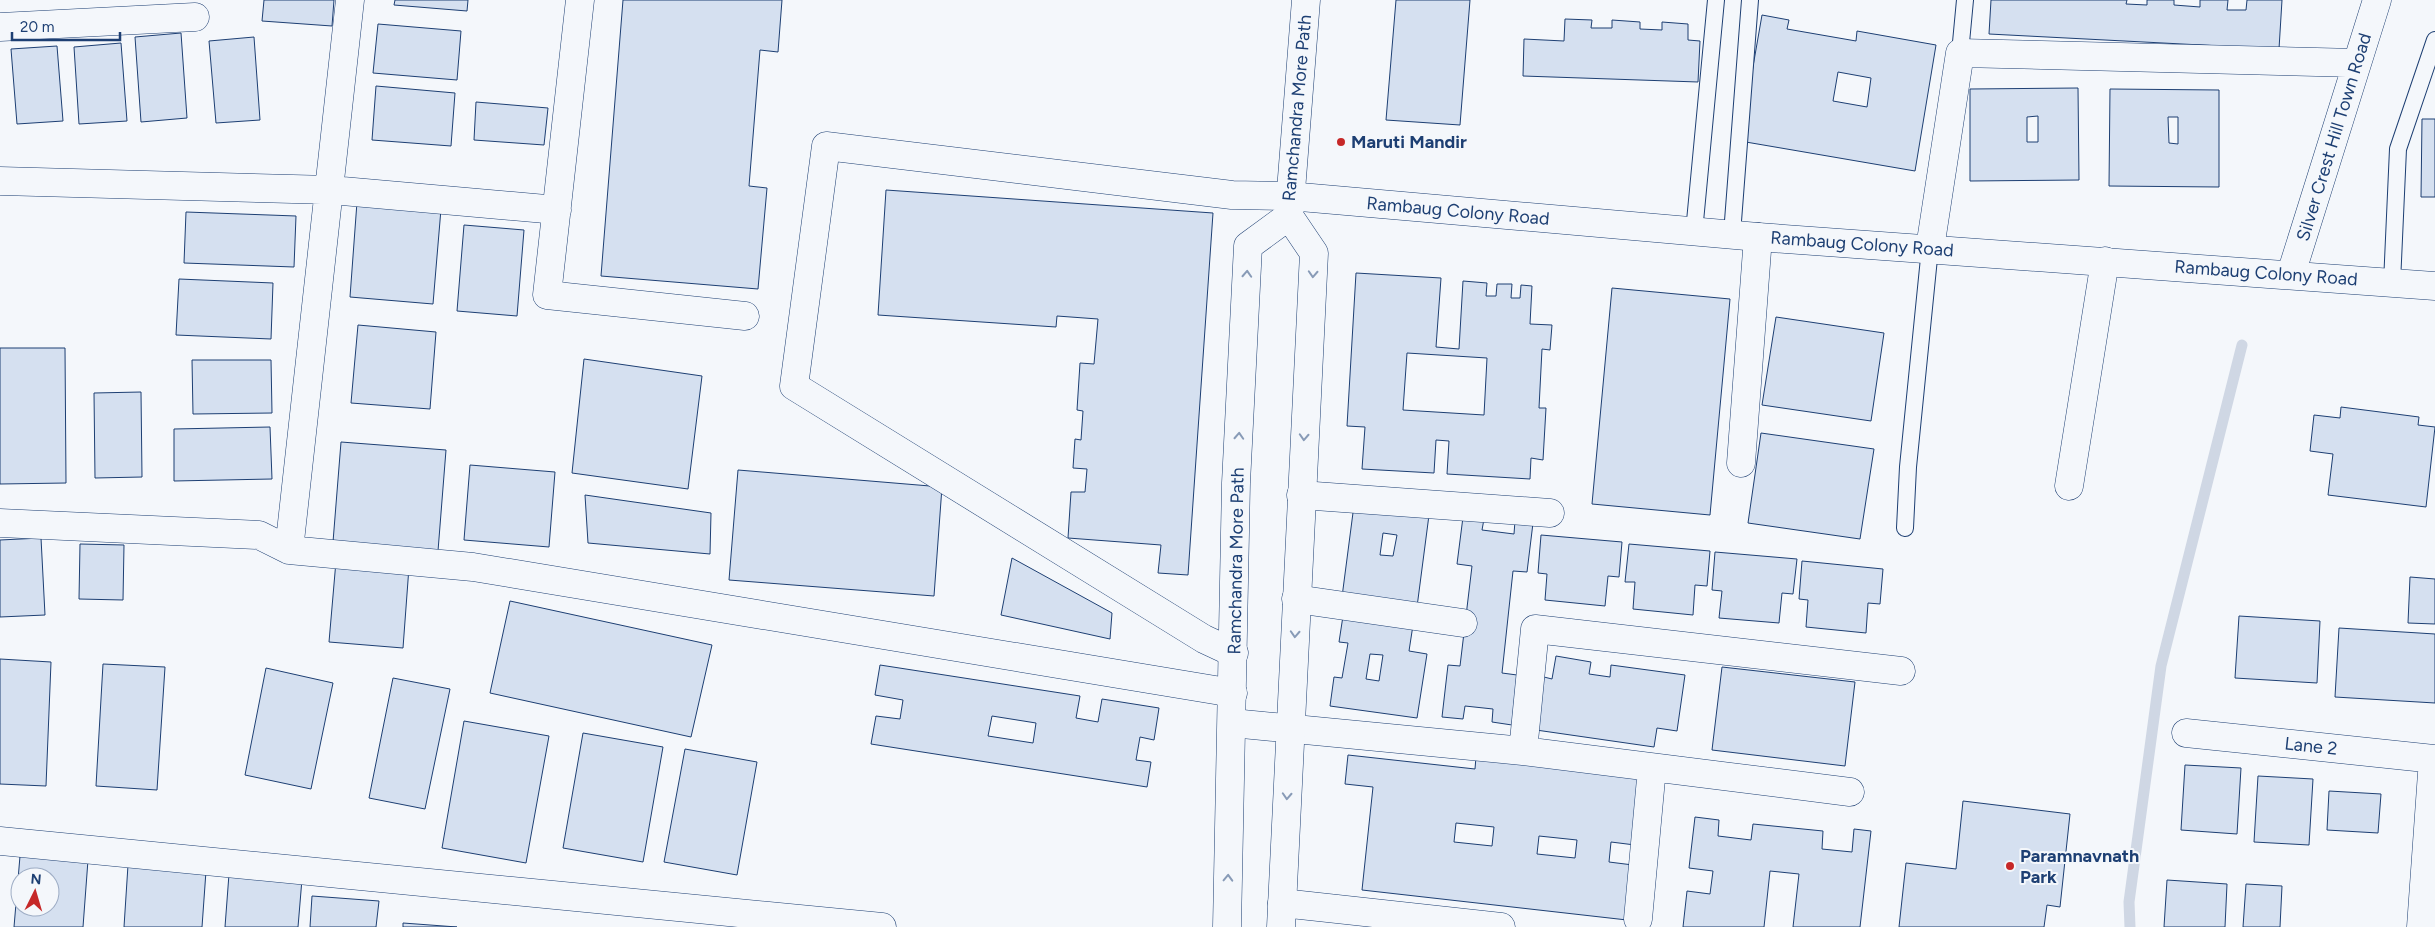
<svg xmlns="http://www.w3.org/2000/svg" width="2435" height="927" font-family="Figtree,sans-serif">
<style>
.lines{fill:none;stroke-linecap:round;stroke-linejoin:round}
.stream{stroke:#cfd7e4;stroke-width:11}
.building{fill:#d5e0f0;stroke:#1d3f73;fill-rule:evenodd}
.lane-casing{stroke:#1d3f73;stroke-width:18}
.street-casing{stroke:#1d3f73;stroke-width:29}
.secondary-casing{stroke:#1d3f73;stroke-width:29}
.lane{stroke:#f4f7fb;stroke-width:16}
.street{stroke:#f4f7fb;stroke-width:28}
.secondary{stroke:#f4f7fb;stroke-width:28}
.oneway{stroke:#889bb7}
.poi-dot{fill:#c62828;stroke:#f4f7fb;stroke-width:2}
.labels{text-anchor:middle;stroke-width:4;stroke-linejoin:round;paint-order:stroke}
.street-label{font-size:18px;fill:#1d3f73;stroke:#f4f7fb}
.poi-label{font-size:18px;font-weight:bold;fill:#1d3f73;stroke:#f4f7fb;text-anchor:start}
</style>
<rect width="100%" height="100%" fill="#f4f7fb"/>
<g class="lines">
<path class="stream" d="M2130,927L2129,902L2161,666L2242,345"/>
</g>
<path class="building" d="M264,0H334L332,26L262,21Z
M395,0H468L467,11L394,5Z
M623,0H782L778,52L760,50L749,186L767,188L758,289L601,276Z
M1396,0H1470L1460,125L1386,120Z
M1991,0H2127L2126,4L2147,5V0H2174V5L2200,7V0H2228L2227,10H2246L2247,0H2282L2279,49L1989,34Z
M1762,15L1789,20L1787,29L1856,41L1857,31L1936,45L1915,171L1740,141ZM1838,72L1871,78L1867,107L1833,101Z
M1565,19L1592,20L1591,28H1612V20L1640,22V29L1662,30V22L1688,24V40L1700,41L1698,82L1523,76L1524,39L1564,41Z
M378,24L461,31L457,80L373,73Z
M181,33L187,118L141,122L135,37Z
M254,37L260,120L216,123L209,41Z
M121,43L127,121L79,124L74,47Z
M57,46L63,121L17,124L11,49Z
M376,86L455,93L451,146L372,140Z
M2078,88L2079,180L1970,181V89ZM2038,116V142H2027V117Z
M2110,89L2219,90V187L2109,186ZM2168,117H2178V144L2169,143Z
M476,102L548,108L544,145L474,140Z
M2422,119H2435V197H2421Z
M886,190L1213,213L1188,575L1158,573L1161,545L1068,538L1071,492H1085L1087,469L1073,468L1075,439L1081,440L1083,411L1077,410L1080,363L1094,364L1098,319L1057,316L1056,327L878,315Z
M357,202L441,209L433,304L350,297Z
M186,212L296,216L294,267L184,263Z
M464,225L524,230L517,316L457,311Z
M1356,273L1441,278L1436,347L1459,349L1463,281L1487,283L1486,296H1496L1497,284H1512L1511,298H1520L1521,285L1532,286L1530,324L1552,325L1550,350L1542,349L1539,408H1546L1543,460L1531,458L1530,479L1447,474L1449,441L1436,440L1434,473L1362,469L1365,427L1347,426ZM1407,353L1487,358L1484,415L1403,410Z
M179,279L273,283L271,339L176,335Z
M1612,288L1730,299L1710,515L1592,504Z
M1776,317L1884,333L1871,421L1762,405Z
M358,325L436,332L430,409L351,403Z
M0,348H65L66,483L0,484Z
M584,359L702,376L688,489L572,473Z
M192,360H271L272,413L193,414Z
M141,392L142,477L95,478L94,393Z
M2341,407L2419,417L2418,425L2435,427L2426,507L2328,495L2333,454L2310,451L2314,415L2340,418Z
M270,427L272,479L174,481V429Z
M1761,433L1874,449L1860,539L1748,523Z
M341,442L446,450L438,551L333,542Z
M470,465L555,472L549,547L464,540Z
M738,470L942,487L934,596L729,580Z
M585,495L711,513L710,554L588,543Z
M1354,505L1429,515L1417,607L1342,597ZM1383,533L1397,535L1393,556L1380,555Z
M1463,517L1484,519L1482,530L1514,534L1515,521L1533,523L1527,572L1513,571L1502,673L1517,675L1512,725L1492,722L1493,709L1465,706L1463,719L1442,717L1448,665L1460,666L1472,566L1457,564Z
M1541,535L1622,542L1619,577L1608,576L1605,606L1545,600L1547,574L1538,573Z
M41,538L45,615L0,617V540Z
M80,544L124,545L123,600L79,599Z
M1629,544L1710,551L1707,586L1695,585L1693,615L1633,609L1635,582H1625Z
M1715,552L1797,559L1793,594L1782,593L1779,623L1719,618L1722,591L1712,590Z
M1012,558L1112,613L1110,639L1001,615Z
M336,561L409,567L403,648L329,642Z
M1802,561L1883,569L1880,604L1868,603L1866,633L1806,627L1808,600L1799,599Z
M2410,577L2435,579V624L2408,623Z
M510,601L712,645L691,737L490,693Z
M1343,616L1413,625L1409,651L1427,654L1417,718L1330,706L1334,677L1342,678L1348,643L1339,642Z
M2239,616L2320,621L2317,683L2235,678Z
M2339,628L2435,634V703L2335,697Z
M1370,654L1383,655L1379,681L1366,679Z
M1556,656L1591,662L1589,674L1610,677L1611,665L1685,675L1677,731L1657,728L1654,747L1536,730L1544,677L1552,679Z
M0,659L51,662L46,786L0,784Z
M103,664L165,667L157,790L96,786Z
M880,665L1080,696L1076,718L1098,722L1102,699L1159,708L1154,740L1140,737L1136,760L1151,762L1147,787L871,744L876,716L900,719L903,700L875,695ZM992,716L1036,723L1033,743L988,736Z
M1722,667L1855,682L1845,766L1712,750Z
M266,668L333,683L311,789L245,775Z
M393,678L450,689L425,809L369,798Z
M464,721L549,736L526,863L442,848Z
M583,733L663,747L643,862L563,848Z
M685,749L757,762L737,875L664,862Z
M1348,755L1475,769L1476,757L1643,776L1635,845L1611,842L1609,862L1633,865L1627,920L1362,890L1373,787L1345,784ZM1456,823L1494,827L1492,846L1454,842ZM1539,836L1577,840L1575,858L1537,854Z
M2185,765L2241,768L2237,834L2181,830Z
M2258,776L2313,779L2309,845L2254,842Z
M2329,791L2381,794L2378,833L2327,830Z
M1963,801L2070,814L2060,907L2047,905L2044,927H1899L1906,863L1956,869Z
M1695,817L1719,820L1718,836L1751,840L1753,824L1823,831L1822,849L1852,852L1854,829L1871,831L1860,927H1793L1799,874L1770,871L1764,927H1683L1687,891L1710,894L1713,871L1689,868Z
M20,856L88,860L83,927H14ZM20,877H50V907H20Z
M128,865L206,871L202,927H124Z
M229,874L302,879L298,927H225Z
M2167,880L2227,884L2225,927H2164Z
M2246,884L2282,886L2280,927H2243Z
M312,896L379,901L376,927H310Z
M403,923L457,927H403Z"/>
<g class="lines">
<g class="lane-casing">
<path id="lane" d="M1960,53L1965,0
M1694,232L1716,0
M1732,234L1750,0
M2392,283L2398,149L2435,40
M1905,528L1908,467L1930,248"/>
</g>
<g class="street-casing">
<path id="street" d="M580,0L547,295L745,316
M0,27L195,17
M0,181L331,190L557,210
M1930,248L1960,53L2357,63
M2291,274L2377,0
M1741,463L1758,237
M2069,486L2105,261
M1301,495L1550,513
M0,523L259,535L289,550L350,0
M289,550L473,567L1233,693
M1296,599L1463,623
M1234,653L1204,639L794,386L826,146L1232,195L1289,196
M1232,723L1523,751L1850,792
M2186,733L2435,759
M1523,751L1535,629L1901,671
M1282,903L1501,927
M1638,919L1652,768
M2421,927L2433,759"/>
</g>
<g class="secondary-casing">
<path id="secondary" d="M1289,196L1758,237L2435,286
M0,841L882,927
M1227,927L1236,483L1248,246L1289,216
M1281,927L1314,253L1289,216L1306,0"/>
</g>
<use href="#lane" class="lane"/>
<use href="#street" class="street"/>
<use href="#secondary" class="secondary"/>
</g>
<defs><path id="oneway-chevron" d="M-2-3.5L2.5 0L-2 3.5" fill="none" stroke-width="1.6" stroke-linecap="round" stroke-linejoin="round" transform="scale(1.25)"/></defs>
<g class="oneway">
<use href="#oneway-chevron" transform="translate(1247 274) rotate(-87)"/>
<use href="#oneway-chevron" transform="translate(1313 274) rotate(93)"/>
<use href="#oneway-chevron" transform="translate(1239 436) rotate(-87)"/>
<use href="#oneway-chevron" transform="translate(1304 437) rotate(93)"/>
<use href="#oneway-chevron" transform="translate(1295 634) rotate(93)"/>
<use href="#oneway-chevron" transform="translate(1287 796) rotate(93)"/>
<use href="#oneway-chevron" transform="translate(1228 878) rotate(-88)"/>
</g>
<g class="poi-dot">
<circle cx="1341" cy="142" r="5"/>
<circle cx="2010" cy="866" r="5"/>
</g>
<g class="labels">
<g class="street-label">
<text transform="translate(1297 108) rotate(-85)" y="6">Ramchandra More Path</text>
<text transform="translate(2334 137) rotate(-73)" y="6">Silver Crest Hill Town Road</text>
<text transform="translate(1458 211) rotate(5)" y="6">Rambaug Colony Road</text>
<text transform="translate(1862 244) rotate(4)" y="6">Rambaug Colony Road</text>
<text transform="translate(2266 273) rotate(4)" y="6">Rambaug Colony Road</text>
<text transform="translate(1236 561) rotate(-89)" y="6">Ramchandra More Path</text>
<text transform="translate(2311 746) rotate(6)" y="6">Lane 2</text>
</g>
<g class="poi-label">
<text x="1351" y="148">Maruti Mandir</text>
<text x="2020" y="862">Paramnavnath<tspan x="2020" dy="21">Park</tspan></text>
</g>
</g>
<g transform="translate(35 892) rotate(5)"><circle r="24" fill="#f4f7fb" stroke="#9eadc5"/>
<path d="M0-4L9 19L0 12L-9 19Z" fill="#c62828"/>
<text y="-8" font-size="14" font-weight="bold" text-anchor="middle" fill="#1d3f73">N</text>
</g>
<path d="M12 32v8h108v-8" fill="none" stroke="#1d3f73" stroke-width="2.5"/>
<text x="20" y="32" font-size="15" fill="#1d3f73" stroke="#f4f7fb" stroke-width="4" paint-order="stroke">20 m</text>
</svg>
